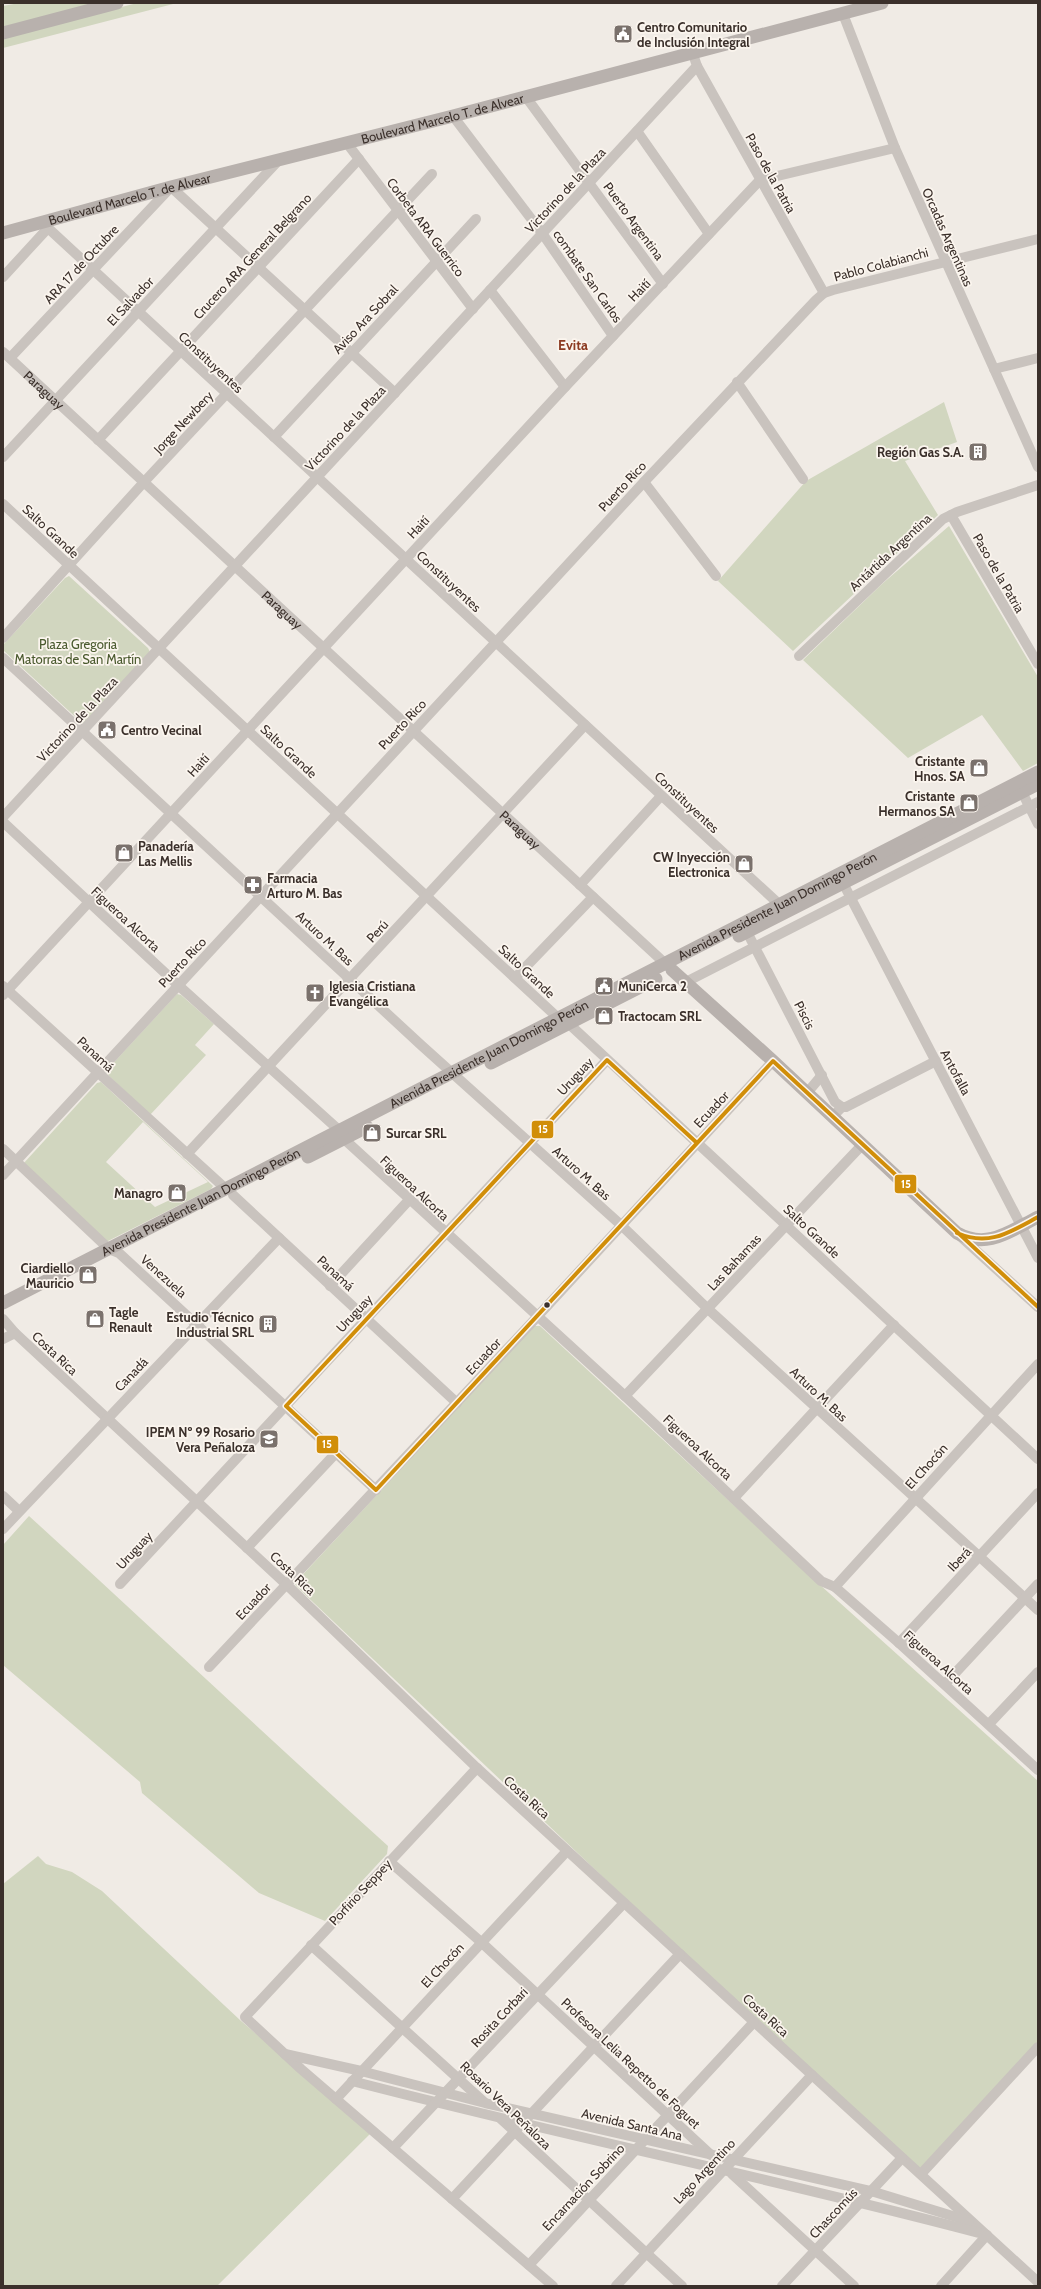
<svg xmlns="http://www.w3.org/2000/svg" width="1041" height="2289" font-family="Cabin,sans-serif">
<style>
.green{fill:#d1d6bf;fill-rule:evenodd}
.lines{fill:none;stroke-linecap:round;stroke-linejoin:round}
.minor{stroke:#c9c3be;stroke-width:10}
.major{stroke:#b8b1ad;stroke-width:13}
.bus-1-casing{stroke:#fbf5ee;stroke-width:7}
.bus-1{stroke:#d18e09;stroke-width:4}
.bus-dot{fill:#3b302b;stroke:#fbf5ee;stroke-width:1.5}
.labels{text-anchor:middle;stroke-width:3.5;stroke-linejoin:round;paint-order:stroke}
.poi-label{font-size:13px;font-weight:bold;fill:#3b302b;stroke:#fbf5ee;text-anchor:start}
.street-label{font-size:13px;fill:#3b302b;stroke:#fbf5ee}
.park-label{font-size:13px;fill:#4a5a2e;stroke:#fbf5ee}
.neighbourhood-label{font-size:14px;font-weight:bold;fill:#8c3b22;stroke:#fbf5ee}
.line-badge{stroke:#fbf5ee;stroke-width:1.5}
.badge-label{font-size:11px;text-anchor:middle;font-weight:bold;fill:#fff}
</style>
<rect width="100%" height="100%" fill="#f0ebe5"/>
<path class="green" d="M19,3H98L3,27V6Z
M137,3H177L3,48V38Z
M944,402L957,442L905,461L938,515L793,651L718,581L806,481Z
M949,526L1038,677V763L1023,771L982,715L908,758L803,660L882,584Z
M69,576L148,648L150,652L83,724L3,650V645L65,578Z
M177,994L181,995L214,1024L195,1045L206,1055L150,1115L105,1072Z
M101,1082L213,1186L211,1189L106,1242L23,1164L97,1083ZM143,1122L208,1182L155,1207L106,1162Z
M534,1326H540L819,1584L1038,1781V2046L921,2171L681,1951L296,1586L295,1583Z
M29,1516C150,1626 267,1737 388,1846L387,1854L325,1921L259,1893L142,1793L140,1782L3,1665V1545Z
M38,1856L46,1864L72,1872L102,1891L240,2020L371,2133L217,2286H3V1884Z"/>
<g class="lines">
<g class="minor">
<path d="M843,14L895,148L1038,467"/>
<path d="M697,66L824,293"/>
<path d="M526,97L663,284"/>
<path d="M453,116L542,233L613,336"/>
<path d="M637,131L709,234"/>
<path d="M346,142L473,309"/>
<path d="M48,228L780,905"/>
<path d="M3,277L48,228"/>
<path d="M490,290L565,387"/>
<path id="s1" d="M3,352L670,968"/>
<path d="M10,358L171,187L395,393"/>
<path d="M994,369L1038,358"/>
<path d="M737,382L803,479"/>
<path d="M274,437L476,219"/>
<path d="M98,440L359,159"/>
<path d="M3,457L277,162"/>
<path d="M644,482L716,576"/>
<path d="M3,504L557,1017"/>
<path d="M951,515L1038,664"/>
<path d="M3,638L144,482L432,174"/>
<path d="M799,656L943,519L957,512L1038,485"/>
<path d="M3,658L421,1045L621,1225L708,1309L1038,1610"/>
<path d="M1022,792L1038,824"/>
<path d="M3,817L697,66L693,54"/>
<path d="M3,822L178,985L340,1131"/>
<path d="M843,883L1038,1258"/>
<path d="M580,885L661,796"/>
<path d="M747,932L835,1102L842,1107"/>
<path d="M515,978L593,897"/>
<path d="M686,982L1038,802"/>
<path d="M3,986L226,1189"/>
<path d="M3,995L565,387L760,180L895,148"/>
<path d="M568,1023L1038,1459"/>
<path d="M807,1093L822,1075"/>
<path d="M837,1112L842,1107H846L936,1061"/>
<path d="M344,1139L625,1396L821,1581L835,1587L899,1643L1038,1770"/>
<path d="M3,1149L109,1249L119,1253L376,1490"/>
<path d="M187,1154L585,725"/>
<path d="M3,1175L644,482L816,300L824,293L833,290L1038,239"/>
<path d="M233,1195L457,1403"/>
<path d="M960,1236L1038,1307"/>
<path d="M330,1286L409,1200"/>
<path d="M3,1319L15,1333L287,1585L477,1768L1038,2282"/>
<path d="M3,1339L15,1333"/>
<path d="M625,1396L862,1145"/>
<path d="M3,1496L19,1511"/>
<path d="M734,1498L894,1325"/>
<path d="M3,1529L279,1238"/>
<path d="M247,1548L336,1453"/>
<path d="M120,1584L607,1060"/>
<path d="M835,1587L1038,1364"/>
<path d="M899,1643L1038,1493"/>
<path d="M209,1667L537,1317L773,1061"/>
<path d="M945,1684L1038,1584"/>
<path d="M989,1724L1038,1672"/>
<path d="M477,1768L245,2017L301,2069L553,2286"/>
<path d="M389,1861L481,1942L711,2155"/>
<path d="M311,1945L484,2102"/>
<path d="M285,2054L361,2071L485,2103L871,2191L969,2221"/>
<path d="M352,2081C563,2136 777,2179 987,2235L941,2286"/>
<path d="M336,2099L567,1851"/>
<path d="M501,2119L682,2286"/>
<path d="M393,2148L624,1903"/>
<path d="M732,2174L854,2286"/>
<path d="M921,2174L1038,2047"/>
<path d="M452,2199L680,1954"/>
<path d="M529,2265L754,2022"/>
<path d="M616,2286L812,2075"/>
<path d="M782,2286L902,2158"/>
</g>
<g class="major">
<path d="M3,33L117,3"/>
<path id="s2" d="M3,233L171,187L453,116L882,3"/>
<path d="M739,936L1038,784"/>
<path d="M672,970L773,1061L957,1233C987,1250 1010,1231 1038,1217"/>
<path d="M491,1063L656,979"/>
<path d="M308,1157L367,1127"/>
<path id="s3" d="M3,1303L1038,772"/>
</g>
<g class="bus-1-casing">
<path id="bus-1" d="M773,1061L1038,1307
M697,1143L607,1060L286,1406L376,1490L773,1061
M957,1233C989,1247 1010,1232 1038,1217"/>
</g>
<use href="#bus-1" class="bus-1"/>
</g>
<defs>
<g id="civic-square" transform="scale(1)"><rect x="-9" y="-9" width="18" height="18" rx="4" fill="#7a716c" stroke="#fbf5ee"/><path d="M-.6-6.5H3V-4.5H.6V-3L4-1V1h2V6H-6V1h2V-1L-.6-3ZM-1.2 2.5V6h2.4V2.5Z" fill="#fff"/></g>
<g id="building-square" transform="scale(1)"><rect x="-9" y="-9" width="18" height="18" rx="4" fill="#7a716c" stroke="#fbf5ee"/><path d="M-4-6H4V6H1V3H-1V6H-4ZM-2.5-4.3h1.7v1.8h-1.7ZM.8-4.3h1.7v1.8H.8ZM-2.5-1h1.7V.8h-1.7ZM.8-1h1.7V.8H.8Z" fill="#fff"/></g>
<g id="shop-square" transform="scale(1)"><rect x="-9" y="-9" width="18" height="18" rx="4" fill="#7a716c" stroke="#fbf5ee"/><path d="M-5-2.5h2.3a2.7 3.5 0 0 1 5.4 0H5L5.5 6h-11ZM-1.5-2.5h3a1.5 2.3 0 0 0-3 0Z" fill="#fff"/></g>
<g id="pharmacy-square" transform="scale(1)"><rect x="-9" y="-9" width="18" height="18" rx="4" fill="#7a716c" stroke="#fbf5ee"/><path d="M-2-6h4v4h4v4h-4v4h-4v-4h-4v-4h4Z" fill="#fff"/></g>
<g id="church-square" transform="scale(1)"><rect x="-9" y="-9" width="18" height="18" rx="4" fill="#7a716c" stroke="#fbf5ee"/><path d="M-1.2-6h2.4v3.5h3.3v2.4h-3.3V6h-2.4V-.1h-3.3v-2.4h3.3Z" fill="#fff"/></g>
<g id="school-square" transform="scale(1)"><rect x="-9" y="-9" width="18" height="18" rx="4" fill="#7a716c" stroke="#fbf5ee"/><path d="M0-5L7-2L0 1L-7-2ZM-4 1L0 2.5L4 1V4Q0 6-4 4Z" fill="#fff"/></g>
</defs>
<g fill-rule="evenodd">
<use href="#civic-square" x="623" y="34"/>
<use href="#building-square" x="978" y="452"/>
<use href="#civic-square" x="107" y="730"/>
<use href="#shop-square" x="979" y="768"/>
<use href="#shop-square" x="969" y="803"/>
<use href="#shop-square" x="124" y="853"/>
<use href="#shop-square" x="744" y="864"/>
<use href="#pharmacy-square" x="253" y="885"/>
<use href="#civic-square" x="604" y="986"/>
<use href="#church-square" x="315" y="993"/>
<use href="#shop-square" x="604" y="1016"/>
<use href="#shop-square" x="372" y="1133"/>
<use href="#shop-square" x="177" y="1193"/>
<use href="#shop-square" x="88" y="1275"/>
<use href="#shop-square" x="95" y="1319"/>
<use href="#building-square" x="268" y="1324"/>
<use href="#school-square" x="269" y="1439"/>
</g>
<circle class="bus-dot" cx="547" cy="1305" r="3.5"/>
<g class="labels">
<g class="poi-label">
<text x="637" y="32">Centro Comunitario<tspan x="637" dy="15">de Inclusión Integral</tspan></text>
<text x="964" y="457" text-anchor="end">Región Gas S.A.</text>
<text x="121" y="735">Centro Vecinal</text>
<text x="965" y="766" text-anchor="end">Cristante<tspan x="965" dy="15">Hnos. SA</tspan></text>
<text x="955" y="801" text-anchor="end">Cristante<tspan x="955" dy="15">Hermanos SA</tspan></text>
<text x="138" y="851">Panadería<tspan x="138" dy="15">Las Mellis</tspan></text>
<text x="730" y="862" text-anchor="end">CW Inyección<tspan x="730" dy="15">Electronica</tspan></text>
<text x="267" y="883">Farmacia<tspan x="267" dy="15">Arturo M. Bas</tspan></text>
<text x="329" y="991">Iglesia Cristiana<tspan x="329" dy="15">Evangélica</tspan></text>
<text x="618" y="991">MuniCerca 2</text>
<text x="618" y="1021">Tractocam SRL</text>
<text x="386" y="1138">Surcar SRL</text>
<text x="163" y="1198" text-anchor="end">Managro</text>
<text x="74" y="1273" text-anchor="end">Ciardiello<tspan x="74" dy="15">Mauricio</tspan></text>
<text x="109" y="1317">Tagle<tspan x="109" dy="15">Renault</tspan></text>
<text x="254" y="1322" text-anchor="end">Estudio Técnico<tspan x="254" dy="15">Industrial SRL</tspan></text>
<text x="255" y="1437" text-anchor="end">IPEM Nº 99 Rosario<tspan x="255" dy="15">Vera Peñaloza</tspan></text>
</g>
<g class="street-label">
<text dy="5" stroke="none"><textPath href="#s2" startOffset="454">Boulevard Marcelo T. de Alvear</textPath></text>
<text transform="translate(771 173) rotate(61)" y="5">Paso de la Patria</text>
<text transform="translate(565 190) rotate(-47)" y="5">Victorino de la Plaza</text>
<text dy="5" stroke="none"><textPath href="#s2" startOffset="131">Boulevard Marcelo T. de Alvear</textPath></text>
<text transform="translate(634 221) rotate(54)" y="5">Puerto Argentina</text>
<text transform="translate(426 227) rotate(53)" y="5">Corbeta ARA Guerrico</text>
<text transform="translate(948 237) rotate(66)" y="5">Orcadas Argentinas</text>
<text transform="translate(252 256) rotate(-47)" y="5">Crucero ARA General Belgrano</text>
<text transform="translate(81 264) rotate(-47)" y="5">ARA 17 de Octubre</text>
<text transform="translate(881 264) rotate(-15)" y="5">Pablo Colabianchi</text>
<text transform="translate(588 276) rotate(55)" y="5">combate San Carlos</text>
<text transform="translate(639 290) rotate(-46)" y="5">Haití</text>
<text transform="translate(130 301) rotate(-47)" y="5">El Salvador</text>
<text transform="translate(365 319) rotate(-47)" y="5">Aviso Ara Sobral</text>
<text transform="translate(211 362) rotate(43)" y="5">Constituyentes</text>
<text dy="5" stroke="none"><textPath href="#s1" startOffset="56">Paraguay</textPath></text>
<text transform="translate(183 422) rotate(-47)" y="5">Jorge Newbery</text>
<text transform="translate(345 428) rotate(-47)" y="5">Victorino de la Plaza</text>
<text transform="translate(622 486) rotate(-47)" y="5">Puerto Rico</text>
<text transform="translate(418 527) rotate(-47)" y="5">Haití</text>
<text transform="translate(51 531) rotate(43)" y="5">Salto Grande</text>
<text transform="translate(890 552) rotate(-43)" y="5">Antártida Argentina</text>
<text transform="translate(999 573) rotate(60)" y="5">Paso de la Patria</text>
<text transform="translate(449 581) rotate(43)" y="5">Constituyentes</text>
<text dy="5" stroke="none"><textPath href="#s1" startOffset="380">Paraguay</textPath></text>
<text transform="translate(77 719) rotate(-47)" y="5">Victorino de la Plaza</text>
<text transform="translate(402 724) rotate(-47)" y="5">Puerto Rico</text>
<text transform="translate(289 751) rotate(43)" y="5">Salto Grande</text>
<text transform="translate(198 765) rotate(-48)" y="5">Haití</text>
<text transform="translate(687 802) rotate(43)" y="5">Constituyentes</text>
<text dy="5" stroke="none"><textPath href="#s1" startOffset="704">Paraguay</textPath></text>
<text dy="5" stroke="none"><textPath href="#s3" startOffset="870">Avenida Presidente Juan Domingo Perón</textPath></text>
<text transform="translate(126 919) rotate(43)" y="5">Figueroa Alcorta</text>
<text transform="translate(377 931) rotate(-47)" y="5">Perú</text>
<text transform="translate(325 938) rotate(43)" y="5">Arturo M. Bas</text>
<text transform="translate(182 962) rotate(-47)" y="5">Puerto Rico</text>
<text transform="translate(527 971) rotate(43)" y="5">Salto Grande</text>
<text transform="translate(805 1015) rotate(63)" y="5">Piscis</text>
<text transform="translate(96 1054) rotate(43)" y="5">Panamá</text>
<text dy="5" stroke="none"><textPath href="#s3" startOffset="546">Avenida Presidente Juan Domingo Perón</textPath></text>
<text transform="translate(956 1072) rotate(62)" y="5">Antofalla</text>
<text transform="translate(575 1076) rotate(-47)" y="5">Uruguay</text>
<text transform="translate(711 1109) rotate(-47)" y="5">Ecuador</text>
<text transform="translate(582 1173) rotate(42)" y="5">Arturo M. Bas</text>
<text transform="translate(415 1188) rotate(43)" y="5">Figueroa Alcorta</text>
<text dy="5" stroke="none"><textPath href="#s3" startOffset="222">Avenida Presidente Juan Domingo Perón</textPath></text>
<text transform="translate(812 1231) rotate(43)" y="5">Salto Grande</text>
<text transform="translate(734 1262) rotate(-47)" y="5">Las Bahamas</text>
<text transform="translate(336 1273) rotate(43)" y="5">Panamá</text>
<text transform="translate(164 1276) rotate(42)" y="5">Venezuela</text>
<text transform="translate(354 1313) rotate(-47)" y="5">Uruguay</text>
<text transform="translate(55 1353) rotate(43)" y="5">Costa Rica</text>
<text transform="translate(483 1356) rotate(-47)" y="5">Ecuador</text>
<text transform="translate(131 1374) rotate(-46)" y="5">Canadá</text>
<text transform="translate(819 1394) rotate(43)" y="5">Arturo M. Bas</text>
<text transform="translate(698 1447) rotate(43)" y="5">Figueroa Alcorta</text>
<text transform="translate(926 1466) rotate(-48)" y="5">El Chocón</text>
<text transform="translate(134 1550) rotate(-47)" y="5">Uruguay</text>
<text transform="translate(959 1559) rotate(-47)" y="5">Iberá</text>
<text transform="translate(293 1573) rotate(43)" y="5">Costa Rica</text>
<text transform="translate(253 1601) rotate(-47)" y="5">Ecuador</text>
<text transform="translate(939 1662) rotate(42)" y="5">Figueroa Alcorta</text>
<text transform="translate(527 1797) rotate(42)" y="5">Costa Rica</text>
<text transform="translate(360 1892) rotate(-47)" y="5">Porfirio Seppey</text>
<text transform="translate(442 1965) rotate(-47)" y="5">El Chocón</text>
<text transform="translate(766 2015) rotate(42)" y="5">Costa Rica</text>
<text transform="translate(499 2017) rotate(-47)" y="5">Rosita Corbari</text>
<text transform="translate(631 2063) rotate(43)" y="5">Profesora Lelia Repetto de Foguet</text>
<text transform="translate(506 2105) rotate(44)" y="5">Rosario Vera Peñaloza</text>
<text transform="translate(632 2124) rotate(13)" y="5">Avenida Santa Ana</text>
<text transform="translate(704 2171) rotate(-47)" y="5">Lago Argentino</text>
<text transform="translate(583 2187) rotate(-47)" y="5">Encarnación Sobrino</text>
<text transform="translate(833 2213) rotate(-47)" y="5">Chascomús</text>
</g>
<g class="park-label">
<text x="78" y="649">Plaza Gregoria<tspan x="78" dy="15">Matorras de San Martín</tspan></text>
</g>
<g class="neighbourhood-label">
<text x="573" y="350">Evita</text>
</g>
</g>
<g class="line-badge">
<rect x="531" y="1120" width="23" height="19" rx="4" fill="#d18e09"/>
<rect x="894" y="1174" width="23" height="20" rx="4" fill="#d18e09"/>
<rect x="316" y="1435" width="23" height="19" rx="4" fill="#d18e09"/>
</g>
<g class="badge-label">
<text x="543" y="1133">15</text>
<text x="906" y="1188">15</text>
<text x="327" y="1448">15</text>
</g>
<rect width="1041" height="2289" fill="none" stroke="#3b302b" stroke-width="8"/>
</svg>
